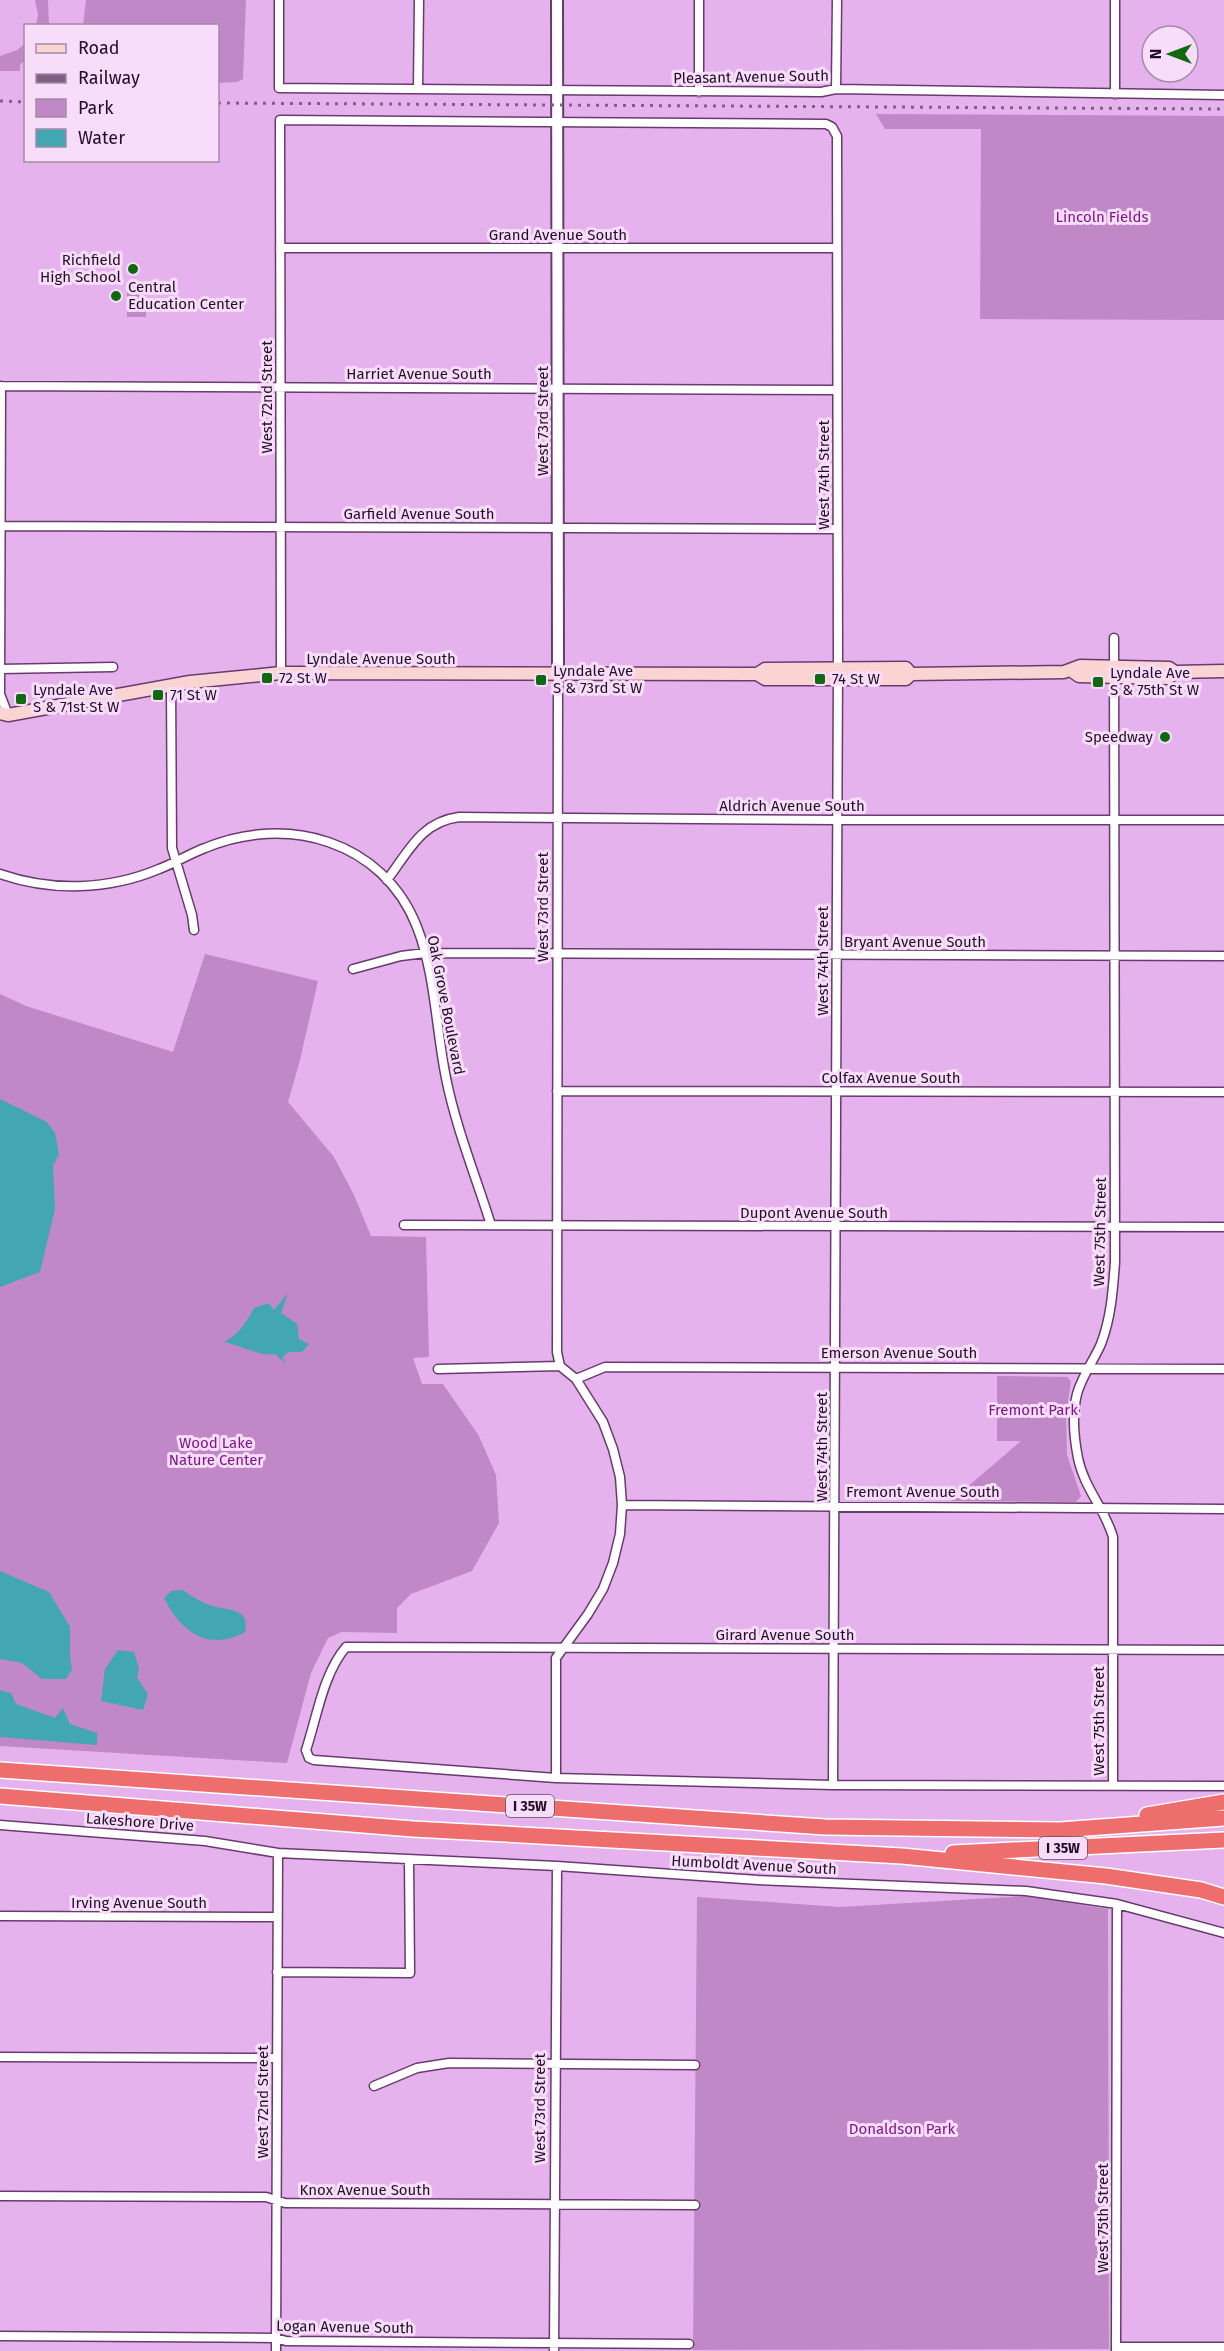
<svg xmlns="http://www.w3.org/2000/svg" width="1224" height="2351" font-family="'Fira Sans',sans-serif">
<style>
.green{fill:#c088c6}
.water{fill:#42a7b0}
.lines{fill:none;stroke-linecap:round;stroke-linejoin:round}
.minor-casing{stroke:#683b6e;stroke-width:11}
.tertiary-casing{stroke:#683b6e;stroke-width:14}
.secondary-casing{stroke:#683b6e;stroke-width:15}
.motorway-casing{stroke:#fff;stroke-width:18}
.minor{stroke:#fff;stroke-width:8}
.tertiary{stroke:#fff;stroke-width:10}
.secondary{stroke:#fad4d3;stroke-width:12}
.motorway{stroke:#ed6e6c;stroke-width:15}
.rail{stroke:#815e86;stroke-width:3;stroke-dasharray:3 6;stroke-linecap:butt}
.poi-dot{fill:#106911;stroke:#f8ddfb;stroke-width:2}
.labels{text-anchor:middle;stroke-width:6;stroke-linejoin:round;paint-order:stroke}
.shield{fill:#f8ddfb;stroke:#624d65;stroke-width:1.5}
.shield-label{font-size:14px;font-weight:bold;fill:#220f25}
.street-label{font-size:15px;fill:#220f25;stroke:#f8ddfb}
.park-label{font-size:15px;fill:#7d1789;stroke:#f8ddfb}
.poi-label{font-size:15px;fill:#220f25;stroke:#f8ddfb;text-anchor:start}
</style>
<rect width="100%" height="100%" fill="#e6b2ed"/>
<path class="green" d="M35,0H48L49,25H36L38,15Z
M86,0H246L243,79L237,82L218,83V26L83,25Z
M25,44V61L20,64V71H0V56L17,50Z
M876,114L1224,116V320L980,319L981,129H885Z
M127,285H146V317H127Z
M205,954L318,981L300,1060L288,1102L334,1157L354,1195L371,1236L426,1237L429,1357L413,1358L422,1384H443L479,1436L496,1475L499,1523L472,1571L411,1594L397,1608V1633L342,1632L328,1638L311,1673L287,1763L0,1746V994L26,1006L173,1052Z
M997,1376L1067,1377L1071,1381L1066,1415L1067,1455L1081,1496L1076,1502L951,1501L1021,1441H997Z
M1025,1896L1108,1909L1109,2349L693,2350L697,1897L840,1907Z"/>
<path class="water" d="M0,1099L47,1122L55,1133L59,1154L53,1166L55,1209L40,1272L0,1287Z
M288,1293L281,1313L297,1324L299,1339L309,1344L302,1352H288L282,1358L286,1364L275,1354C261,1357 240,1345 224,1342C239,1334 246,1323 254,1308L269,1303L274,1310Z
M0,1571L49,1592L70,1627V1656L72,1670L66,1679H42L22,1663L0,1659Z
M183,1590C192,1597 203,1603 213,1606C230,1611 250,1608 245,1632C208,1652 181,1632 164,1598L171,1591Z
M118,1650L134,1652L139,1669L137,1678L148,1694L143,1710L101,1701L105,1669Z
M0,1690L11,1693L16,1704L55,1718L63,1708L70,1724L97,1733V1745L0,1737Z"/>
<g class="lines">
<g class="minor-casing">
<path id="minor" d="M279,0V88L821,92L836,89L1224,95
M1115,0V94
M418,89L419,0
M836,89L837,0
M699,92V0
M280,248H836
M0,386L837,390
M1,386L0,694L8,715
M0,526L837,529
M0,669L113,667
M281,673L280,120L826,124L832,127L837,136L838,667L833,1785
M171,685L172,848L192,915L194,930
M0,874C52,892 109,890 159,869C175,863 189,854 205,848C286,814 383,840 417,927C435,973 436,1029 446,1078C456,1128 476,1177 491,1225
M387,880C409,851 421,822 459,817L837,820H1224
M353,969L401,956L425,953L1224,956
M557,1091L1224,1092
M404,1225L1224,1227
M438,1369L560,1366
M576,1379L605,1367L1224,1369
M622,1505L1224,1509
M1224,1650L346,1647C323,1674 317,1717 306,1750L309,1758L314,1760L556,1778L833,1785L1224,1786
M556,1778V1658L588,1614L603,1589L613,1563L620,1534L622,1505L620,1477L613,1449L603,1422L576,1379L560,1366L557,1352L558,674
M1113,1785V1537C1105,1509 1084,1488 1078,1458C1074,1438 1072,1414 1077,1394C1082,1376 1094,1360 1101,1344C1111,1318 1113,1290 1115,1262L1114,638
M0,1825L205,1841L278,1853L557,1866L758,1880L1026,1891L1117,1904L1224,1933
M0,1916L277,1917
M277,1972L410,1973L409,1860
M0,2057L277,2058
M374,2086L417,2068L449,2063L695,2065
M0,2196L266,2197L285,2203L695,2205
M0,2336L276,2338L286,2341L689,2344
M1116,2347H1224
M276,2351L278,1853
M554,2351L557,1866
M1116,2351L1117,1904"/>
</g>
<g class="tertiary-casing">
<path id="tertiary" d="M557,0L558,674"/>
</g>
<g class="secondary-casing">
<path id="secondary" d="M1072,671L1079,676L1168,678L1175,672
M757,674L765,669L906,668L911,674
M0,713L8,715L190,682L281,673L757,674L765,679H906L911,674L1064,672L1080,666L1169,668L1175,672L1224,671"/>
</g>
<g class="motorway-casing">
<path id="motorway" d="M0,1770L825,1827L1060,1830L1224,1818
M0,1796L413,1829L902,1856L1106,1876L1201,1890L1224,1897
M1147,1815L1224,1802
M953,1853L1224,1840"/>
</g>
<use href="#minor" class="minor"/>
<use href="#tertiary" class="tertiary"/>
<use href="#secondary" class="secondary"/>
<use href="#motorway" class="motorway"/>
<path class="rail" d="M0,101L26,102
M218,103L1224,109"/>
</g>
<g class="poi-dot">
<circle cx="133" cy="269" r="6"/>
<circle cx="116" cy="296" r="6"/>
<rect x="261" y="672" width="12" height="12" rx="3"/>
<rect x="814" y="673" width="12" height="12" rx="3"/>
<rect x="535" y="674" width="12" height="12" rx="3"/>
<rect x="1092" y="676" width="12" height="12" rx="3"/>
<rect x="152" y="689" width="12" height="12" rx="3"/>
<rect x="15" y="693" width="12" height="12" rx="3"/>
<circle cx="1165" cy="737" r="6"/>
</g>
<g class="labels">
<g class="shield">
<rect x="506" y="1795" width="48" height="22" rx="4.5"/>
<rect x="1039" y="1837" width="48" height="22" rx="4.5"/>
</g>
<g class="shield-label">
<text x="530" y="1811">I 35W</text>
<text x="1063" y="1853">I 35W</text>
</g>
<g class="street-label">
<text transform="translate(751 77) rotate(-1)" y="5">Pleasant Avenue South</text>
<text x="558" y="240">Grand Avenue South</text>
<text x="419" y="379">Harriet Avenue South</text>
<text transform="translate(267 397) rotate(-90)" y="5">West 72nd Street</text>
<text transform="translate(543 421) rotate(-90)" y="5">West 73rd Street</text>
<text transform="translate(824 475) rotate(-90)" y="5">West 74th Street</text>
<text x="419" y="519">Garfield Avenue South</text>
<text x="381" y="664">Lyndale Avenue South</text>
<text x="792" y="811">Aldrich Avenue South</text>
<text transform="translate(543 907) rotate(-90)" y="5">West 73rd Street</text>
<text x="915" y="947">Bryant Avenue South</text>
<text transform="translate(823 961) rotate(-90)" y="5">West 74th Street</text>
<text transform="translate(446 1005) rotate(79)" y="5">Oak Grove Boulevard</text>
<text x="891" y="1083">Colfax Avenue South</text>
<text x="814" y="1218">Dupont Avenue South</text>
<text transform="translate(1100 1232) rotate(-89)" y="5">West 75th Street</text>
<text x="899" y="1358">Emerson Avenue South</text>
<text transform="translate(822 1447) rotate(-90)" y="5">West 74th Street</text>
<text x="923" y="1497">Fremont Avenue South</text>
<text x="785" y="1640">Girard Avenue South</text>
<text transform="translate(1099 1721) rotate(-90)" y="5">West 75th Street</text>
<text transform="translate(140 1822) rotate(4)" y="5">Lakeshore Drive</text>
<text transform="translate(754 1865) rotate(3)" y="5">Humboldt Avenue South</text>
<text x="139" y="1908">Irving Avenue South</text>
<text transform="translate(263 2102) rotate(-90)" y="5">West 72nd Street</text>
<text transform="translate(540 2108) rotate(-90)" y="5">West 73rd Street</text>
<text x="365" y="2195">Knox Avenue South</text>
<text transform="translate(1103 2218) rotate(-90)" y="5">West 75th Street</text>
<text transform="translate(345 2327) rotate(1)" y="5">Logan Avenue South</text>
</g>
<g class="park-label">
<text x="1102" y="222">Lincoln Fields</text>
<text x="1033" y="1415">Fremont Park</text>
<text x="216" y="1448">Wood Lake<tspan x="216" dy="17">Nature Center</tspan></text>
<text x="902" y="2134">Donaldson Park</text>
</g>
<g class="poi-label">
<text x="121" y="265" text-anchor="end">Richfield<tspan x="121" dy="17">High School</tspan></text>
<text x="128" y="292">Central<tspan x="128" dy="17">Education Center</tspan></text>
<text x="553" y="676">Lyndale Ave<tspan x="553" dy="17">S &amp; 73rd St W</tspan></text>
<text x="1110" y="678">Lyndale Ave<tspan x="1110" dy="17">S &amp; 75th St W</tspan></text>
<text x="279" y="683">72 St W</text>
<text x="832" y="684">74 St W</text>
<text x="33" y="695">Lyndale Ave<tspan x="33" dy="17">S &amp; 71st St W</tspan></text>
<text x="170" y="700">71 St W</text>
<text x="1153" y="742" text-anchor="end">Speedway</text>
</g>
</g>
<rect x="24" y="24" width="195" height="138" fill="#f8ddfb" stroke="#a28ba5" stroke-width="1.5"/>
<rect x="36" y="44" width="30" height="9" fill="#fad4d3" stroke="#a28ba5" stroke-width="1.5"/>
<text x="78" y="54" font-size="18" fill="#220f25">Road</text>
<rect x="36" y="74" width="30" height="9" fill="#815e86" stroke="#a28ba5" stroke-width="1.5"/>
<text x="78" y="84" font-size="18" fill="#220f25">Railway</text>
<rect x="36" y="99" width="30" height="18" fill="#c088c6" stroke="#a28ba5" stroke-width="1.5"/>
<text x="78" y="114" font-size="18" fill="#220f25">Park</text>
<rect x="36" y="129" width="30" height="18" fill="#42a7b0" stroke="#a28ba5" stroke-width="1.5"/>
<text x="78" y="144" font-size="18" fill="#220f25">Water</text>
<g transform="translate(1170 54) rotate(270)"><circle r="28" fill="#f8ddfb" stroke="#a28ba5" stroke-width="1.5"/>
<path d="M0-4.5L10 22L0 15L-10 22Z" fill="#106911"/>
<text y="-9" font-size="16" font-weight="bold" text-anchor="middle" fill="#220f25">N</text>
</g>
</svg>
